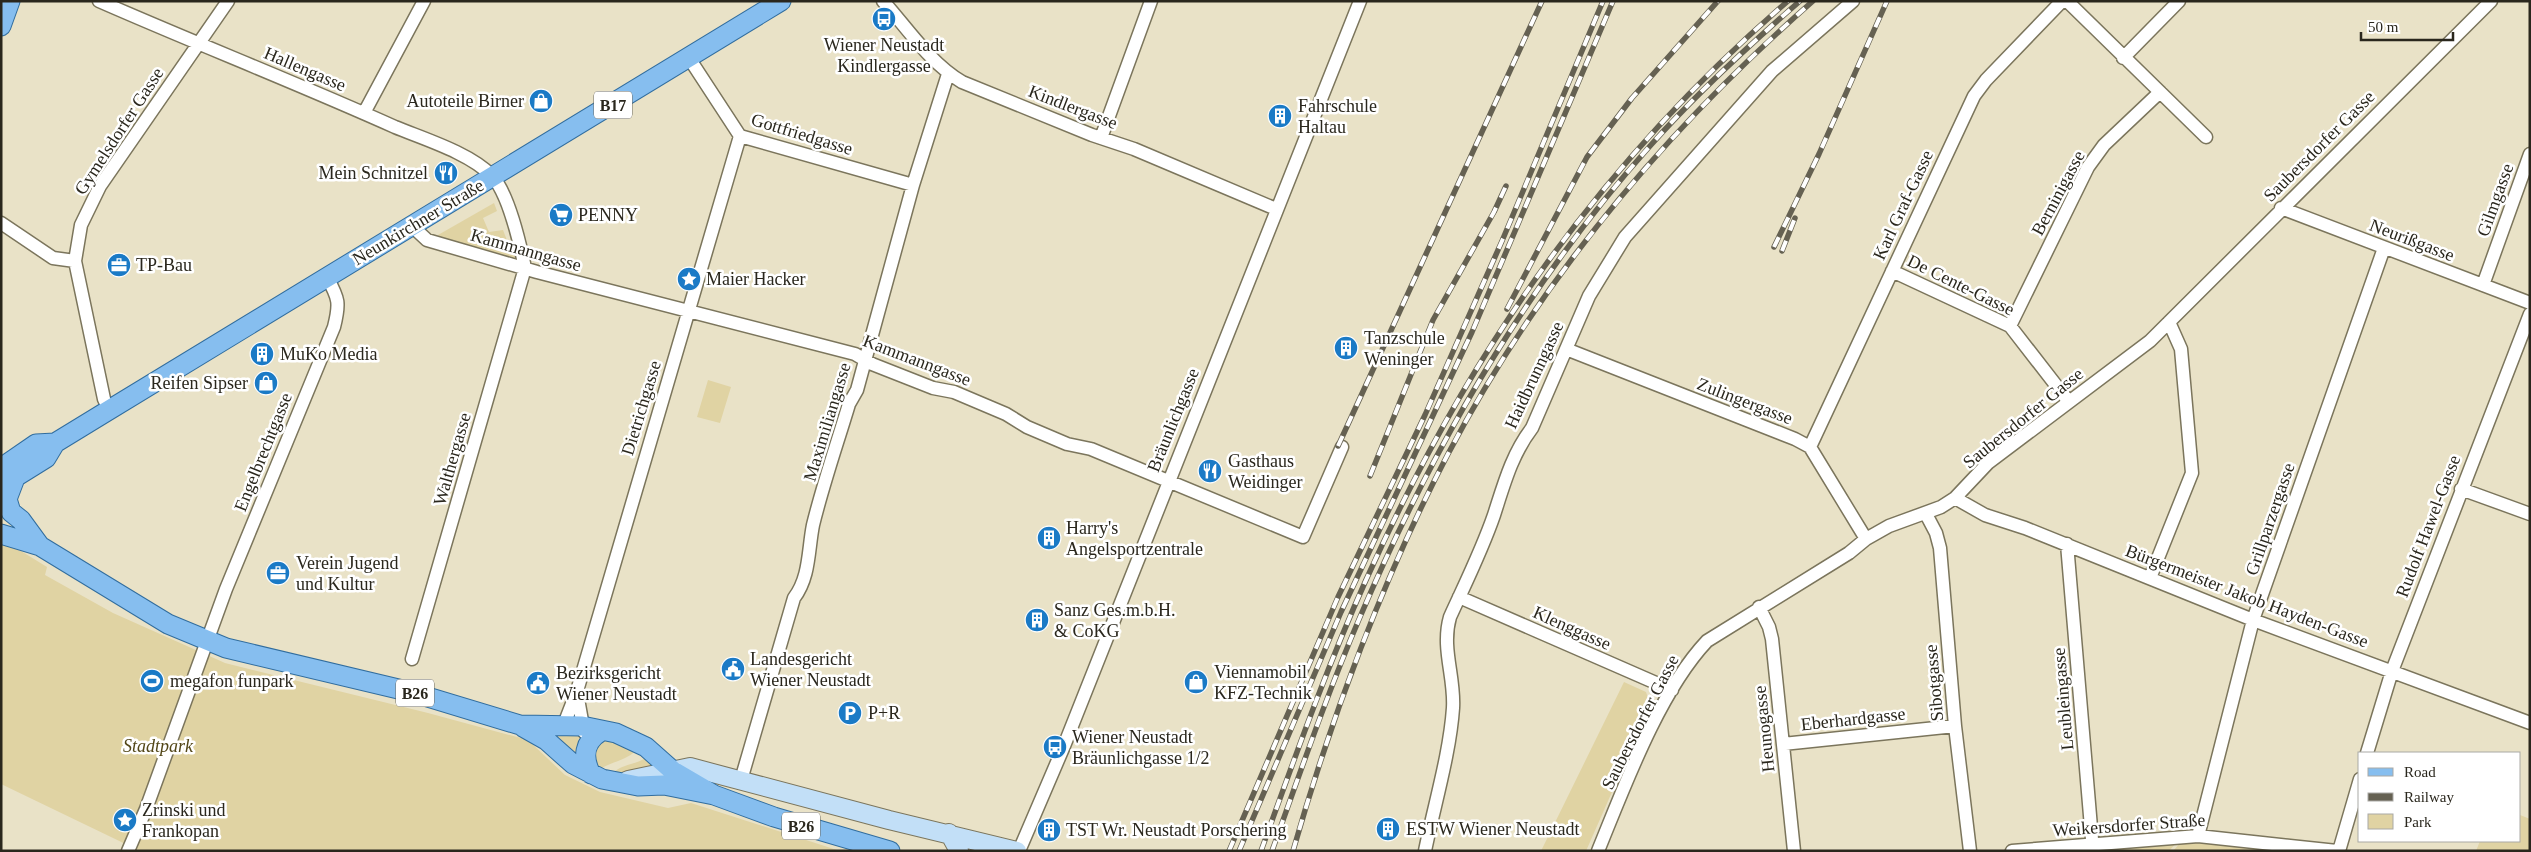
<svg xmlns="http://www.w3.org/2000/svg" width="2531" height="852" font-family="Georgia,serif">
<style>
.green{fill:#e0d3a3}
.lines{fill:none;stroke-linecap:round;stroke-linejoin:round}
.street-casing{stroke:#7b755c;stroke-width:15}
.secondary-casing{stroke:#7b755c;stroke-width:20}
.primary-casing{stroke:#316d9e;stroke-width:21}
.street{stroke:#fff;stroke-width:12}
.secondary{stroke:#c2dff7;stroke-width:18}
.primary{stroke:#86beef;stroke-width:19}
.rail-casing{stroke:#656152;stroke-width:5.5}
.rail{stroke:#fff;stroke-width:4;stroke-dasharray:11;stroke-linecap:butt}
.labels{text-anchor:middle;stroke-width:5;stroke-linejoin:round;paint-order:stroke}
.shield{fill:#fff;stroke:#6a6861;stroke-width:1}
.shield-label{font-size:16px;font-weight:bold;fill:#2a271d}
.poi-label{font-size:18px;fill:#2a271d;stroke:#fff;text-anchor:start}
.street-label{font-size:18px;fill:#2a271d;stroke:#fff}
.park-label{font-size:18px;font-style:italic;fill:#524617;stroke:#fff}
</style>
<rect width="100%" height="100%" fill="#e9e2c7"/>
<path class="green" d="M494,203L497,211L483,218L489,232L503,230L510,248L515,249L517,258L512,261L495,256L493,252L439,237L438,235Z
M708,380L731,387L720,423L697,417Z
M1,544L21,551L47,567L45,575L113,613L225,663L428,713L528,740L565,775L600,792L668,808L691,803L840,851H140L1,784Z
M1624,682L1646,692L1648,698L1630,734L1634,742L1586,851H1541Z
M543,731L579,732L578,757Z
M608,740L636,750C628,760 611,762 600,769C591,758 594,744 608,740Z
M646,757L660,770L656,773L612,774C622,763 638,765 646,757Z
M2520,815L2530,819V851H2476L2480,841H2520Z
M2203,841L2272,851H2173L2181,842Z
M2177,842L2169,851H2112L2111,847Z"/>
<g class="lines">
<g class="street-casing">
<path id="street" d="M99,1C197,44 297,83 395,127C424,139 470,153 492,176C509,194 520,244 525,268L412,659
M883,1C908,29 930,63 962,82L1092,135L1134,149L1276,209
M2067,1L2206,137
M689,58L740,136L913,185
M2123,58L2179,1
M364,113L424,1
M1101,138L1151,1
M2281,208L2530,303
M1,223L53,258L75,261
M412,226L427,240L537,272L855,354L872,364L933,388L954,392L1006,414L1027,427L1067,444L1091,449L1303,537L1342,447
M1892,271L2010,326L2069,402
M2483,285L2530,154
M2010,326L2088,167L2104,145L2160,92
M1566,349L1795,439L1810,447L1866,539
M109,410L104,399L75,261L81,225L100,186L228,1
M1810,447L1974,96L1986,80L2062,1
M2461,489L2530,514
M1955,498L1985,515L2025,528L2253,620L2530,723
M1926,514L1936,533L1940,548L1955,726L1970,851
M2067,544L2093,851
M2150,578L2192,473L2181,349L2169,322
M1459,597L1672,690
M1759,607L1769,627L1772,639L1794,851
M577,693L584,732
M563,727L577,691L740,136
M1783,744L1955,726
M2367,753L2392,671L2530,314
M741,780L794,598C810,577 808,550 813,525C823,484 837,444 849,404L857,390L913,185L948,74
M2198,836L2253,620L2384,248
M128,851L146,809L226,589L334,327C340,303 339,299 327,277
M1019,851L1064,746L1360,1
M1425,851C1434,806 1450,753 1453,708C1455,677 1441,648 1450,617C1465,584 1482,550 1494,515C1504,484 1512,454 1532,428L1589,296L1625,237L1772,71L1853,1
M1598,851C1625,785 1659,692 1707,641L1849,553L1866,539L1889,526L1941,507L1955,498L1988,463L2150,341L2491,1
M2012,851L2198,836L2337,851
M2339,851L2360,779"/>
</g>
<g class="secondary-casing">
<path id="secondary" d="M628,780L690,767L889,820L1017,851
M949,833L959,851"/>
</g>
<g class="primary-casing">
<path id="primary" d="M1,26L10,1
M1,468L36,444L55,443
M15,478L7,499L11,512L21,520L40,546
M1,486L46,458L55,443L109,410L781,1
M1,534L40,546L168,624L226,648L411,692L520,725L582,726L616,733L646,747L673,771L714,795
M523,727L546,740L573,764L602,779L638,786L664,785L714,795L774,817L890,851
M591,774C582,757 584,742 600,732"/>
</g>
<use href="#street" class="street"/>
<use href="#secondary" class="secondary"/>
<use href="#primary" class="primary"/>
<g class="rail-casing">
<path id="rail" d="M1774,247L1819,154L1887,1
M1782,251L1795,218
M1507,309L1587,157L1632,98L1718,1
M1338,446L1542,1
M1370,476L1433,320L1494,212L1506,186
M1229,851L1338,597L1425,415L1502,241L1603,1
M1239,851L1341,612L1472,332L1613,1
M1261,851C1294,760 1326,669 1366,580C1468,353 1599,164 1788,1
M1272,851C1300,773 1327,694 1360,617C1432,448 1527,284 1650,146C1696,94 1747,47 1800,1
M1293,851C1331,718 1384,576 1448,454C1539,281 1667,129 1813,1"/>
</g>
<use href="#rail" class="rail"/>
</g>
<defs>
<g id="bus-disc" transform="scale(1.25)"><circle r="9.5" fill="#1a7ac6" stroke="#fff"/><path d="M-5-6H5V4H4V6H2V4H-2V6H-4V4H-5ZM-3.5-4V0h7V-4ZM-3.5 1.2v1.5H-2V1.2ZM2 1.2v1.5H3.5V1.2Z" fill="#fff"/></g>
<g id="shop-disc" transform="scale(1.25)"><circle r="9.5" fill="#1a7ac6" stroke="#fff"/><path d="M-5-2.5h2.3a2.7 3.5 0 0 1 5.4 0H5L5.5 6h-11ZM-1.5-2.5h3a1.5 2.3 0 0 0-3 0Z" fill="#fff"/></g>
<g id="building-disc" transform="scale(1.25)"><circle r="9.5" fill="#1a7ac6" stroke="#fff"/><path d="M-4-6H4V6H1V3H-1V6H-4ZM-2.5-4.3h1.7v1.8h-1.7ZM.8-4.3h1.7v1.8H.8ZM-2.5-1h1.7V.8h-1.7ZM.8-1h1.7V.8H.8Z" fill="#fff"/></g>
<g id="restaurant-disc" transform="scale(1.25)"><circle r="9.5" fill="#1a7ac6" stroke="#fff"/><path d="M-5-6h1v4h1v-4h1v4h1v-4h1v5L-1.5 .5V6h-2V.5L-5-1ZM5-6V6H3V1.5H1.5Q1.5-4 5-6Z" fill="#fff"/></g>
<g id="supermarket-disc" transform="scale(1.25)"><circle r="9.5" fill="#1a7ac6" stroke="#fff"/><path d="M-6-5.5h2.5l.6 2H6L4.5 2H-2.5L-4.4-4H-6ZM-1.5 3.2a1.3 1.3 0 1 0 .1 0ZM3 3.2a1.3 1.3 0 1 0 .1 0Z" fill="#fff"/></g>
<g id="office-disc" transform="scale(1.25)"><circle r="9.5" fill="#1a7ac6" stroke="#fff"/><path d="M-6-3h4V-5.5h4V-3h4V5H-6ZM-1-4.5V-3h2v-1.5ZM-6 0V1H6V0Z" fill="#fff"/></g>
<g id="sight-disc" transform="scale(1.25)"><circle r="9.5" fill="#1a7ac6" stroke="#fff"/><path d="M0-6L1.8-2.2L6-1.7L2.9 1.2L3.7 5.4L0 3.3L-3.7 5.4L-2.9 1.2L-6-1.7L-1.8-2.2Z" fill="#fff"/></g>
<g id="civic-disc" transform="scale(1.25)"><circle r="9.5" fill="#1a7ac6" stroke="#fff"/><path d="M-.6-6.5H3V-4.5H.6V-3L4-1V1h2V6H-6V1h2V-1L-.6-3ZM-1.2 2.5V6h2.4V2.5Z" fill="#fff"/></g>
<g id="stadium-disc" transform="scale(1.25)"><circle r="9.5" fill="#1a7ac6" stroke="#fff"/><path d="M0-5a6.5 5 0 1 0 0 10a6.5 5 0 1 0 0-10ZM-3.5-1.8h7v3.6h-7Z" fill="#fff"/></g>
<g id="parking-disc" transform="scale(1.25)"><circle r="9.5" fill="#1a7ac6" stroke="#fff"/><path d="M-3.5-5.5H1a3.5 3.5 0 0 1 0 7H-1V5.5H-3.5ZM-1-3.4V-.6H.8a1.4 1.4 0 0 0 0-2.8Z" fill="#fff"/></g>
</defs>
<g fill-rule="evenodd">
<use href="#bus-disc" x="884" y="19"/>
<use href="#shop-disc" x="541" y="101"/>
<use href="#building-disc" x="1280" y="116"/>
<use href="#restaurant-disc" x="446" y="173"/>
<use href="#supermarket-disc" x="561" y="215"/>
<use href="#office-disc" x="119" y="265"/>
<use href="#sight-disc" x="689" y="279"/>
<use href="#building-disc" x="1346" y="348"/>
<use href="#building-disc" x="262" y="354"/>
<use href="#shop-disc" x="266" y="383"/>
<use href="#restaurant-disc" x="1210" y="471"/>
<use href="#building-disc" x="1049" y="538"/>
<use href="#office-disc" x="278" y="573"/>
<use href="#building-disc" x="1037" y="620"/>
<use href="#civic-disc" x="733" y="669"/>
<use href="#stadium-disc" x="152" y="681"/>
<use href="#shop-disc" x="1196" y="682"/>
<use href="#civic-disc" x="538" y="683"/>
<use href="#parking-disc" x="850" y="713"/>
<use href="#bus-disc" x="1055" y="747"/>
<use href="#sight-disc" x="125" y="820"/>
<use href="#building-disc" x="1388" y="829"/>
<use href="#building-disc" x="1049" y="830"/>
</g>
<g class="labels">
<g class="shield">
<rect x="594" y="91.5" width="38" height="27" rx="4"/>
<rect x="396" y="679.5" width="38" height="27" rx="4"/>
<rect x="782" y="812.5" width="38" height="27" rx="4"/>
</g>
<g class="shield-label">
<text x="613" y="111">B17</text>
<text x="415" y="699">B26</text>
<text x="801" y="832">B26</text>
</g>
<g class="poi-label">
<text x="884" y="51" text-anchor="middle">Wiener Neustadt<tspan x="884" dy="21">Kindlergasse</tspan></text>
<text x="524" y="107" text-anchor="end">Autoteile Birner</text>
<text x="1298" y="112">Fahrschule<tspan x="1298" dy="21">Haltau</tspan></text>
<text x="428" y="179" text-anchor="end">Mein Schnitzel</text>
<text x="578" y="221">PENNY</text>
<text x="136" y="271">TP-Bau</text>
<text x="706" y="285">Maier Hacker</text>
<text x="1364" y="344">Tanzschule<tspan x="1364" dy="21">Weninger</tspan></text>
<text x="280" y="360">MuKo Media</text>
<text x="248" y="389" text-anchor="end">Reifen Sipser</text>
<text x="1228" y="467">Gasthaus<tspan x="1228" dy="21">Weidinger</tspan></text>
<text x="1066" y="534">Harry's<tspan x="1066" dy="21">Angelsportzentrale</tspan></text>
<text x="296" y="569">Verein Jugend<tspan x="296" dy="21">und Kultur</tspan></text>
<text x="1054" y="616">Sanz Ges.m.b.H.<tspan x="1054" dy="21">&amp; CoKG</tspan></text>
<text x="750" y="665">Landesgericht<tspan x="750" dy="21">Wiener Neustadt</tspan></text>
<text x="1214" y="678">Viennamobil<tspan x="1214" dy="21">KFZ-Technik</tspan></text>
<text x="556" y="679">Bezirksgericht<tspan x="556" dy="21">Wiener Neustadt</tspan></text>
<text x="170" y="687">megafon funpark</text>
<text x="868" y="719">P+R</text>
<text x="1072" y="743">Wiener Neustadt<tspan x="1072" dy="21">Bräunlichgasse 1/2</tspan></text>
<text x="142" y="816">Zrinski und<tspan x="142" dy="21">Frankopan</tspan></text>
<text x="1406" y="835">ESTW Wiener Neustadt</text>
<text x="1066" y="836">TST Wr. Neustadt Porschering</text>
</g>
<g class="street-label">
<text transform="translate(305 69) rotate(23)" y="6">Hallengasse</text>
<text transform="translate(1073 107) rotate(21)" y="6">Kindlergasse</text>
<text transform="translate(119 131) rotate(-57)" y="6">Gymelsdorfer Gasse</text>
<text transform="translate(802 134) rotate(17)" y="6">Gottfriedgasse</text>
<text transform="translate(2319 146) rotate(-45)" y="6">Saubersdorfer Gasse</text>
<text transform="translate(2058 193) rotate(-62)" y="6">Berninigasse</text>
<text transform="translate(2495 200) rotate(-70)" y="6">Gilmgasse</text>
<text transform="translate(1903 205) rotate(-65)" y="6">Karl Graf-Gasse</text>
<text transform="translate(418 222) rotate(-31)" y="6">Neunkirchner Straße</text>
<text transform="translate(2412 240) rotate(21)" y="6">Neurißgasse</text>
<text transform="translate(526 250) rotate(16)" y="6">Kammanngasse</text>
<text transform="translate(1961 285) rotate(26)" y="6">De Cente-Gasse</text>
<text transform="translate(917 360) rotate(21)" y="6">Kammanngasse</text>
<text transform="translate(1534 375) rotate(-65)" y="6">Haidbrunngasse</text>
<text transform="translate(1745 401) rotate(21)" y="6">Zulingergasse</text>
<text transform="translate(641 408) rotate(-73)" y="6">Dietrichgasse</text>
<text transform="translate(2023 418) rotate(-39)" y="6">Saubersdorfer Gasse</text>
<text transform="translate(1173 420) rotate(-68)" y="6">Bräunlichgasse</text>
<text transform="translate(827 422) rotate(-73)" y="6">Maximiliangasse</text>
<text transform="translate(263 452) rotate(-68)" y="6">Engelbrechtgasse</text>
<text transform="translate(452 459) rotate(-74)" y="6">Walthergasse</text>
<text transform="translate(2270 519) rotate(-71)" y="6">Grillparzergasse</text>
<text transform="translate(2428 526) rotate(-69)" y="6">Rudolf Hawel-Gasse</text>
<text transform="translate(2247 596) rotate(21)" y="6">Bürgermeister Jakob Hayden-Gasse</text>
<text transform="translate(1572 628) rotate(24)" y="6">Klenggasse</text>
<text transform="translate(1934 683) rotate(-95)" y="6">Sibotgasse</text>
<text transform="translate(2063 699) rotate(-95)" y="6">Leubleingasse</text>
<text transform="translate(1853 719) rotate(-6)" y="6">Eberhardgasse</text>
<text transform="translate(1640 722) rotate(-63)" y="6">Saubersdorfer Gasse</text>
<text transform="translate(1764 729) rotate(-96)" y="6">Heunogasse</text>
<text transform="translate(2129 825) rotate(-4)" y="6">Weikersdorfer Straße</text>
</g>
<g class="park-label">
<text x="158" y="752">Stadtpark</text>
</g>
</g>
<rect width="2531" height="852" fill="none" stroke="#2a271d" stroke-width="5"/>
<rect x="2358" y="752" width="162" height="90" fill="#ffffff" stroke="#aaa9a5"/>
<rect x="2368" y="768" width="25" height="8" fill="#86beef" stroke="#aaa9a5"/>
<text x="2404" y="777" font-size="15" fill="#2a271d">Road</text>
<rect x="2368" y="793" width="25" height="8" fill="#656152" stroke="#aaa9a5"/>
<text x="2404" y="802" font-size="15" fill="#2a271d">Railway</text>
<rect x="2368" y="814" width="25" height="15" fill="#e0d3a3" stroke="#aaa9a5"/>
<text x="2404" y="827" font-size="15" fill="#2a271d">Park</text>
<path d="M2361 32v8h92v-8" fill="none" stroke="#2a271d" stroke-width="2.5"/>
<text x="2368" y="32" font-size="15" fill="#2a271d" stroke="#ffffff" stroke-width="4" paint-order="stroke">50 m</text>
</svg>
